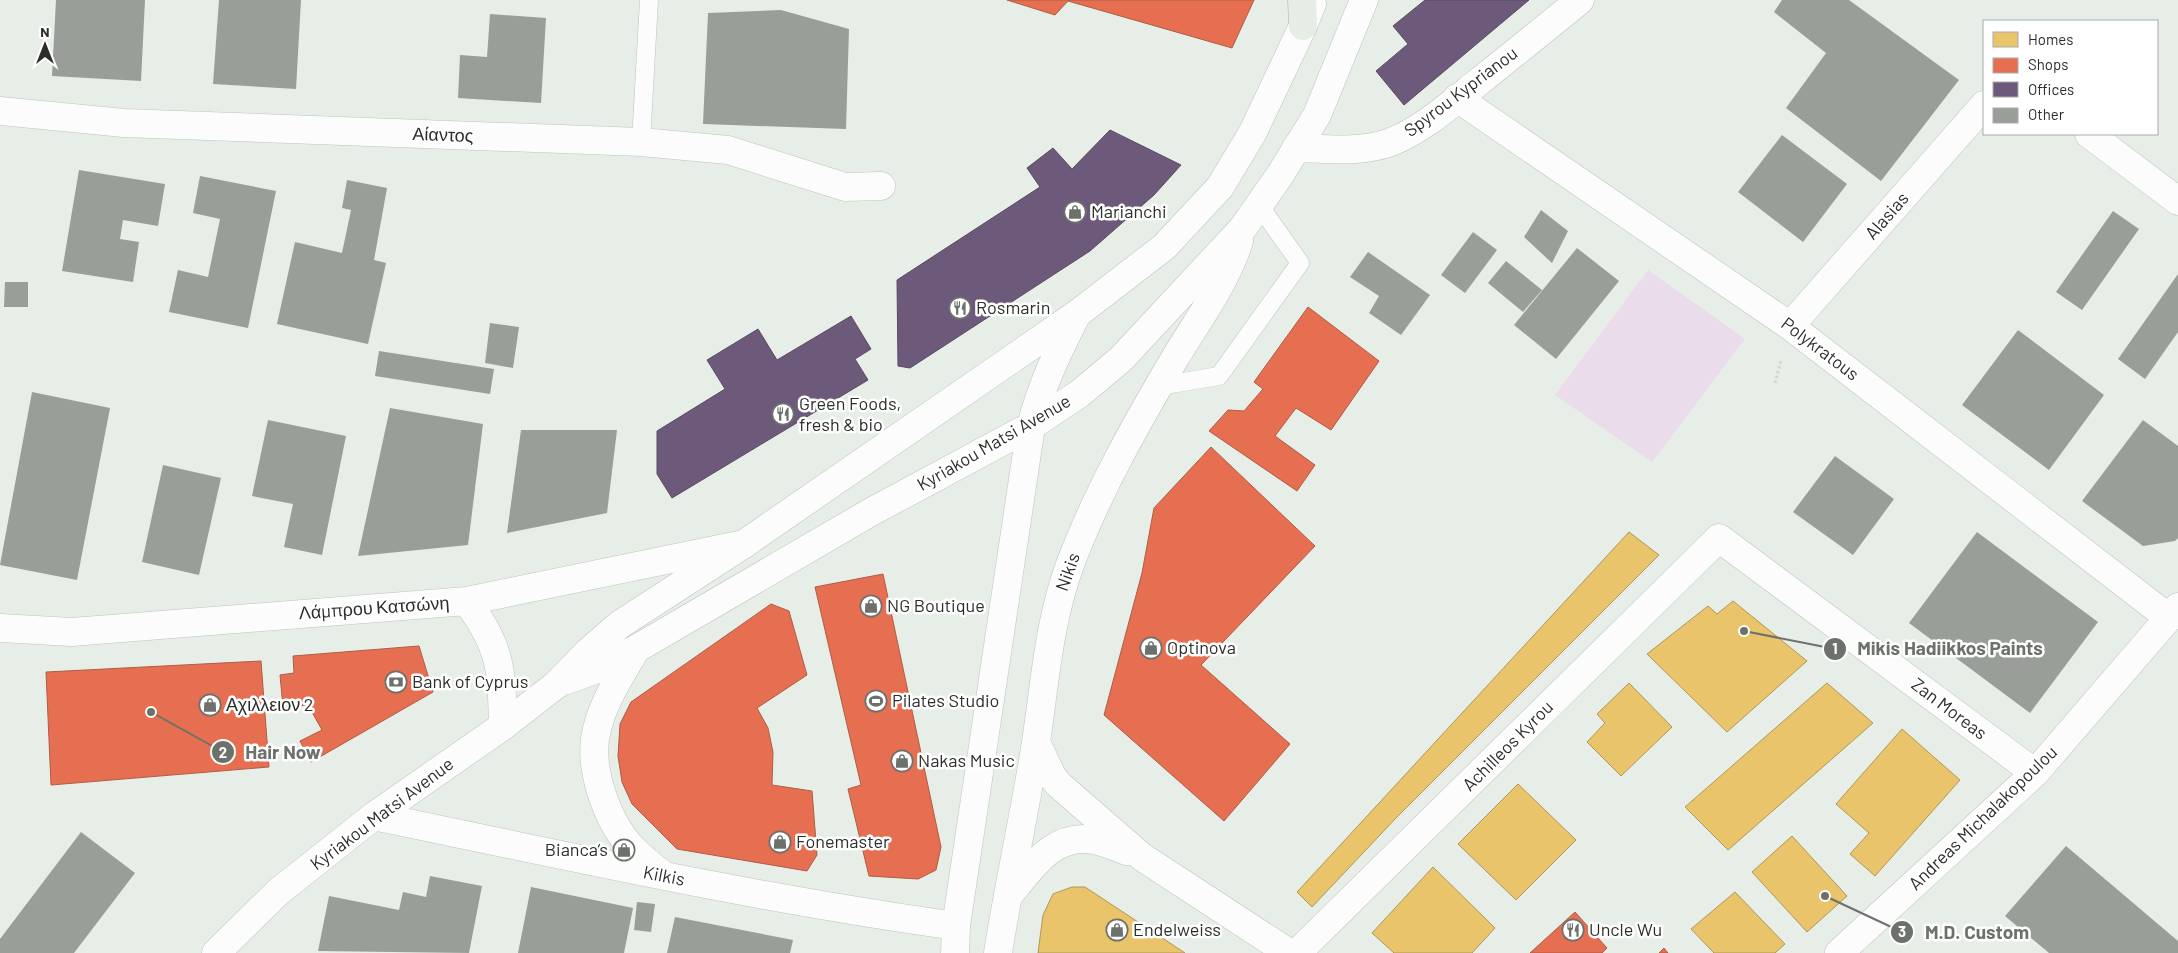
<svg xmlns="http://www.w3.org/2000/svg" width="2178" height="953" font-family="Barlow,sans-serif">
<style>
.green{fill:#ebdcec}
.homes{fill:#e9c46a;stroke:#b09757}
.shops{fill:#e76f51;stroke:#af5c45}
.offices{fill:#6d597a;stroke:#594c62}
.building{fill:#999e99}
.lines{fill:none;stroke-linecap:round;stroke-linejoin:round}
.service-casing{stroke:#bfc3be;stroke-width:19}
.minor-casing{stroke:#bfc3be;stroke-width:29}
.secondary-casing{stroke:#bfc3be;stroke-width:29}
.primary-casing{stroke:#a7b4a7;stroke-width:29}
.path{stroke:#d3d4d3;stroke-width:3;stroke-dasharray:2.5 2.5;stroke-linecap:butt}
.service{stroke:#fbfcfb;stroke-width:18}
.minor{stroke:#fbfcfb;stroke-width:28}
.secondary{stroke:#fbfcfb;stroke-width:28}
.primary{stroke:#e6ede6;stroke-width:28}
.labels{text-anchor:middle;stroke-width:5;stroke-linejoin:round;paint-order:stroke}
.street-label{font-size:18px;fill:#2b2e2a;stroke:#fff}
.poi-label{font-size:18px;fill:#2b2e2a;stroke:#fff;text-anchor:start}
.leader{fill:none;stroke:#6d716c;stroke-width:2}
.callout-dot{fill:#6d716c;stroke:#fff;stroke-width:2}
.mark-label{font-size:15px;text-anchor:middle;font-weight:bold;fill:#fff}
.callout-label{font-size:19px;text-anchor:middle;font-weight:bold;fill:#6d716c;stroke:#fff;stroke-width:5;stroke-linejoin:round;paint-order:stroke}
</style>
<rect width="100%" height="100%" fill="#e7ede7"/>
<path class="green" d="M1648,270L1745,339L1652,462L1555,395Z"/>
<path class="homes" d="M1629,532L1659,555L1397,817L1312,907L1297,892Z
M1733,601L1807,661L1727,732L1647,654L1708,606L1717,614Z
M1629,683L1672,727L1621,776L1587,742L1605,723L1597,714Z
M1827,683L1873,723L1728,850L1685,807Z
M1902,729L1960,780L1875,876L1850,854L1869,833L1836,804Z
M1518,784L1576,840L1516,900L1458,844Z
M1792,836L1847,896L1807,932L1752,872Z
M1433,867L1495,928L1472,953H1394L1372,933Z
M1072,887H1085L1185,953H1038L1043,915L1053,894Z
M1735,892L1785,944L1775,953H1714L1691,929Z"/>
<path class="shops" d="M1007,0H1254L1232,48L1068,1L1055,15Z
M1308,307L1379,361L1331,430L1296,408L1275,436L1315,465L1297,491L1209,431L1228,410L1244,411L1263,389L1254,382Z
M1211,447L1315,546L1201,665L1290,744L1224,821L1104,715L1142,573L1154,508Z
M883,574L941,847L936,870L918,879L869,876L848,789L861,785L815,587Z
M771,604L789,611L807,675L757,708L768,728L773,752L772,785L812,791L817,855L807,871L677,849L632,804L622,782L618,756L620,724L631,702Z
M419,646L433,692L311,762L300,741L322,730L308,705L283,707L280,675L294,673L293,656Z
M261,661L269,767L51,785L46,672Z
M1575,912L1607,948L1602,953H1530Z
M1664,948L1668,953H1659Z"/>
<path class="offices" d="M1425,0H1529L1404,105L1376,71L1408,44L1393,26Z
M1110,130L1181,165L1154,195L1090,251L910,368L898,366L897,280L1040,187L1027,168L1053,148L1072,169Z
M851,316L871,349L855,359L868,380L672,498L657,474V431L725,389L707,360L758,329L777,360Z"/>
<path class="building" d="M56,0H145L141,81L52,76Z
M219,0H301L296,89L213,84Z
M1782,0H1849L1959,80L1881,181L1786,108L1826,53L1774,12Z
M781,10L849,29L846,129L703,124L708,13Z
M490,14L546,18L541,103L458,98L460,55L487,57Z
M1782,135L1847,184L1803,242L1738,192Z
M79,170L165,184L158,226L123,220L120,239L139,242L133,282L62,271Z
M200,176L276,191L248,328L169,312L178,270L208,277L220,219L193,213Z
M347,180L387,188L374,260L386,263L368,344L277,324L295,242L342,253L351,210L342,208Z
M1541,210L1568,231L1552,263L1524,237Z
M2113,211L2139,229L2082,310L2056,292Z
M1473,232L1497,250L1465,293L1441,275Z
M1577,248L1619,281L1556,359L1514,325Z
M1368,252L1430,295L1401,335L1369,313L1379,296L1350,277Z
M1506,261L1542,290L1523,312L1488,283Z
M2178,274V332L2145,379L2118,359Z
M5,282H28V307H4Z
M490,323L519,327L513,368L485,363Z
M2018,330L2104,395L2049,470L1962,405Z
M379,351L494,369L490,394L375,376Z
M32,392L110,408L77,580L0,565Z
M390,408L483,424L468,545L358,556Z
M268,420L346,436L322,555L284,547L293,504L252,496Z
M2143,420L2178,446V538L2175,541L2143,546L2082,501Z
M521,430H617L607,513L507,533Z
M1835,456L1894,499L1853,555L1793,512Z
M163,465L221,478L199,575L142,562Z
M1977,532L2098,622L2030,713L1909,623Z
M81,832L135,873L74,953H0V939Z
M2066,846L2178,941V953H2049L2005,916Z
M430,876L482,886L469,953L318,951L329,896L399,910L403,892L426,897Z
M531,887L633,908L624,953H518Z
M637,902L655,904L651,932L634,930Z
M675,917L793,940L790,953H667Z"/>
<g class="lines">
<g class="service-casing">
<path id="service" d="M641,142L649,0
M1159,386L1219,376L1300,263L1259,205"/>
</g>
<g class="minor-casing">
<path id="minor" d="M1457,98L1790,326L2169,618
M0,111L124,123L641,142L728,150L845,187L881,186
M2089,134L2178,201
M1296,148C1327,149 1362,153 1391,142C1423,129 1450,105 1476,84C1511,56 1546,28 1580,0
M1790,326L1984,105
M467,601C478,617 489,633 495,652C503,675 502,702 503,726
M0,628L72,632L467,601L744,544
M636,649C621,675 604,700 597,729C587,766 607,823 634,850C643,859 653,867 663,875
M374,816C567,856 760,899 956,926
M1297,953L1719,538L2035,773
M1839,953L2035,773L2178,607"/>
</g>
<g class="secondary-casing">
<path id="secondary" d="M567,680L597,669L636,649L871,512L1031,426L1079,394L1121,359L1243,228L1280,175L1317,115L1364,0
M1036,742L1052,776L1058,784L1142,857L1289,953
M1008,896C1031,869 1053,832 1094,840C1105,842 1116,847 1127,851
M216,953L278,892L374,816L503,726L556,685L587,653L619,625L744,544L1077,314L1164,247L1220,187L1253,132L1303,26L1312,4
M955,953L956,926L1031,426C1041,387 1057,353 1075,318
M998,953C1009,882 1025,813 1036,742C1045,682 1049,620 1071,562C1098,491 1136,424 1175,358C1197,321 1226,283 1239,241"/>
</g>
<g class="primary-casing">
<path id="primary" d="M1302,0L1303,26"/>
</g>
<path class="path" d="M1775,383L1781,360"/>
<use href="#service" class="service"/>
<use href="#minor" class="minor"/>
<use href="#secondary" class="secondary"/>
<use href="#primary" class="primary"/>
</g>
<defs>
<g id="shop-ring" transform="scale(1.125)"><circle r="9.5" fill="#fff" stroke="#6d716c" stroke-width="1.5"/><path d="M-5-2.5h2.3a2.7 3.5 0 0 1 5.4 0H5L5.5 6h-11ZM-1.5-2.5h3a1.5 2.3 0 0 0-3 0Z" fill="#6d716c"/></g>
<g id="restaurant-ring" transform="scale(1.125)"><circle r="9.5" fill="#fff" stroke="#6d716c" stroke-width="1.5"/><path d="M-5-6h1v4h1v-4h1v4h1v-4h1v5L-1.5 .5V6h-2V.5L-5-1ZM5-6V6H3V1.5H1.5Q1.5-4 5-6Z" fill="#6d716c"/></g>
<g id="bank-ring" transform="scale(1.125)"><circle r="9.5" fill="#fff" stroke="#6d716c" stroke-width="1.5"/><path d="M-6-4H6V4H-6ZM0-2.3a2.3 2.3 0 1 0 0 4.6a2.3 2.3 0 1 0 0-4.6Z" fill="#6d716c"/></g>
<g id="stadium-ring" transform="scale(1.125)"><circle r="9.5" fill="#fff" stroke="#6d716c" stroke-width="1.5"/><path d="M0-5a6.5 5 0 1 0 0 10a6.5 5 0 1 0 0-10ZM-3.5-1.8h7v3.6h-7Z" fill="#6d716c"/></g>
</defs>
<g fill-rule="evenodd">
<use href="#shop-ring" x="1075" y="212"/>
<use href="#restaurant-ring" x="960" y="308"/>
<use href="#restaurant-ring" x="783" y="414"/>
<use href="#shop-ring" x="871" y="606"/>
<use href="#shop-ring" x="1151" y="648"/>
<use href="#bank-ring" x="396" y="682"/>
<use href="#stadium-ring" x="876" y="701"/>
<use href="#shop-ring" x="210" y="705"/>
<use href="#shop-ring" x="902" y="761"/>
<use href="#shop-ring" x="780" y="842"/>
<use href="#shop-ring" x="624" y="850"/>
<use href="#shop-ring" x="1117" y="930"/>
<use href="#restaurant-ring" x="1573" y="930"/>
</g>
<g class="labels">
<g class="street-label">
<text transform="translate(1461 92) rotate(-37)" y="6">Spyrou Kyprianou</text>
<text transform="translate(443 135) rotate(2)" y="6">Αίαντος</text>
<text transform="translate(1887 216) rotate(-49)" y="6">Alasias</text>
<text transform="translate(1820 349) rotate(37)" y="6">Polykratous</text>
<text transform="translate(994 443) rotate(-30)" y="6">Kyriakou Matsi Avenue</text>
<text transform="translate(1068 572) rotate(-70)" y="6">Nikis</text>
<text transform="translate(374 608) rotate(-4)" y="6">Λάμπρου Κατσώνη</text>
<text transform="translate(1949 709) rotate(37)" y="6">Zan Moreas</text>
<text transform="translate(1508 746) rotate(-45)" y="6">Achilleos Kyrou</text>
<text transform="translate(382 814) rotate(-37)" y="6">Kyriakou Matsi Avenue</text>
<text transform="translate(1983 818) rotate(-44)" y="6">Andreas Michalakopoulou</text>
<text transform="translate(664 876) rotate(11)" y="6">Kilkis</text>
</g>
<g class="poi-label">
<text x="1091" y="218">Marianchi</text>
<text x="976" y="314">Rosmarin</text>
<text x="799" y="410">Green Foods,<tspan x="799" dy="21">fresh &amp; bio</tspan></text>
<text x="887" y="612">NG Boutique</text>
<text x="1167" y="654">Optinova</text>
<text x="412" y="688">Bank of Cyprus</text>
<text x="892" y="707">Pilates Studio</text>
<text x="226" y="711">Αχιλλειον 2</text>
<text x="918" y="767">Nakas Music</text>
<text x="796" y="848">Fonemaster</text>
<text x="608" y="856" text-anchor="end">Bianca’s</text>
<text x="1133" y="936">Endelweiss</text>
<text x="1589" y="936">Uncle Wu</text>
</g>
</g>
<path class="leader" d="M1744 631L1835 649M151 712L223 752M1825 896L1902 932"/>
<g class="callout-dot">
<circle cx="1744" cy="631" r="5"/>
<circle cx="151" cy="712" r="5"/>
<circle cx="1825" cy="896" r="5"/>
<circle cx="1835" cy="649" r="12"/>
<circle cx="223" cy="752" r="12"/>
<circle cx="1902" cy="932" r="12"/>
</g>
<g class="mark-label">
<text x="1835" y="654">1</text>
<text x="223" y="758">2</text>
<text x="1902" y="937">3</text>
</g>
<g class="callout-label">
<text x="1950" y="655">Mikis Hadiikkos Paints</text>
<text x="283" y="759">Hair Now</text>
<text x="1977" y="939">M.D. Custom</text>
</g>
<rect x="1983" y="20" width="175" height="115" fill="#ffffff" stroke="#aaabaa"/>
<rect x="1993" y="32" width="25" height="15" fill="#e9c46a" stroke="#aaabaa"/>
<text x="2028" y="45" font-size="15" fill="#2b2e2a">Homes</text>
<rect x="1993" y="58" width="25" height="15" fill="#e76f51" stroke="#aaabaa"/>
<text x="2028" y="70" font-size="15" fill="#2b2e2a">Shops</text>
<rect x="1993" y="82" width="25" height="15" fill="#6d597a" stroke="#aaabaa"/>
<text x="2028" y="95" font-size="15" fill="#2b2e2a">Offices</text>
<rect x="1993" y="108" width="25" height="15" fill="#999e99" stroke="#aaabaa"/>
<text x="2028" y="120" font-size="15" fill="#2b2e2a">Other</text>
<g transform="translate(45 45)" stroke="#ffffff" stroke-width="4" paint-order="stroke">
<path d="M0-4L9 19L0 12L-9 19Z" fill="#2b2e2a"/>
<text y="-8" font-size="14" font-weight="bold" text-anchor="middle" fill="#2b2e2a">N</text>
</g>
</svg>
